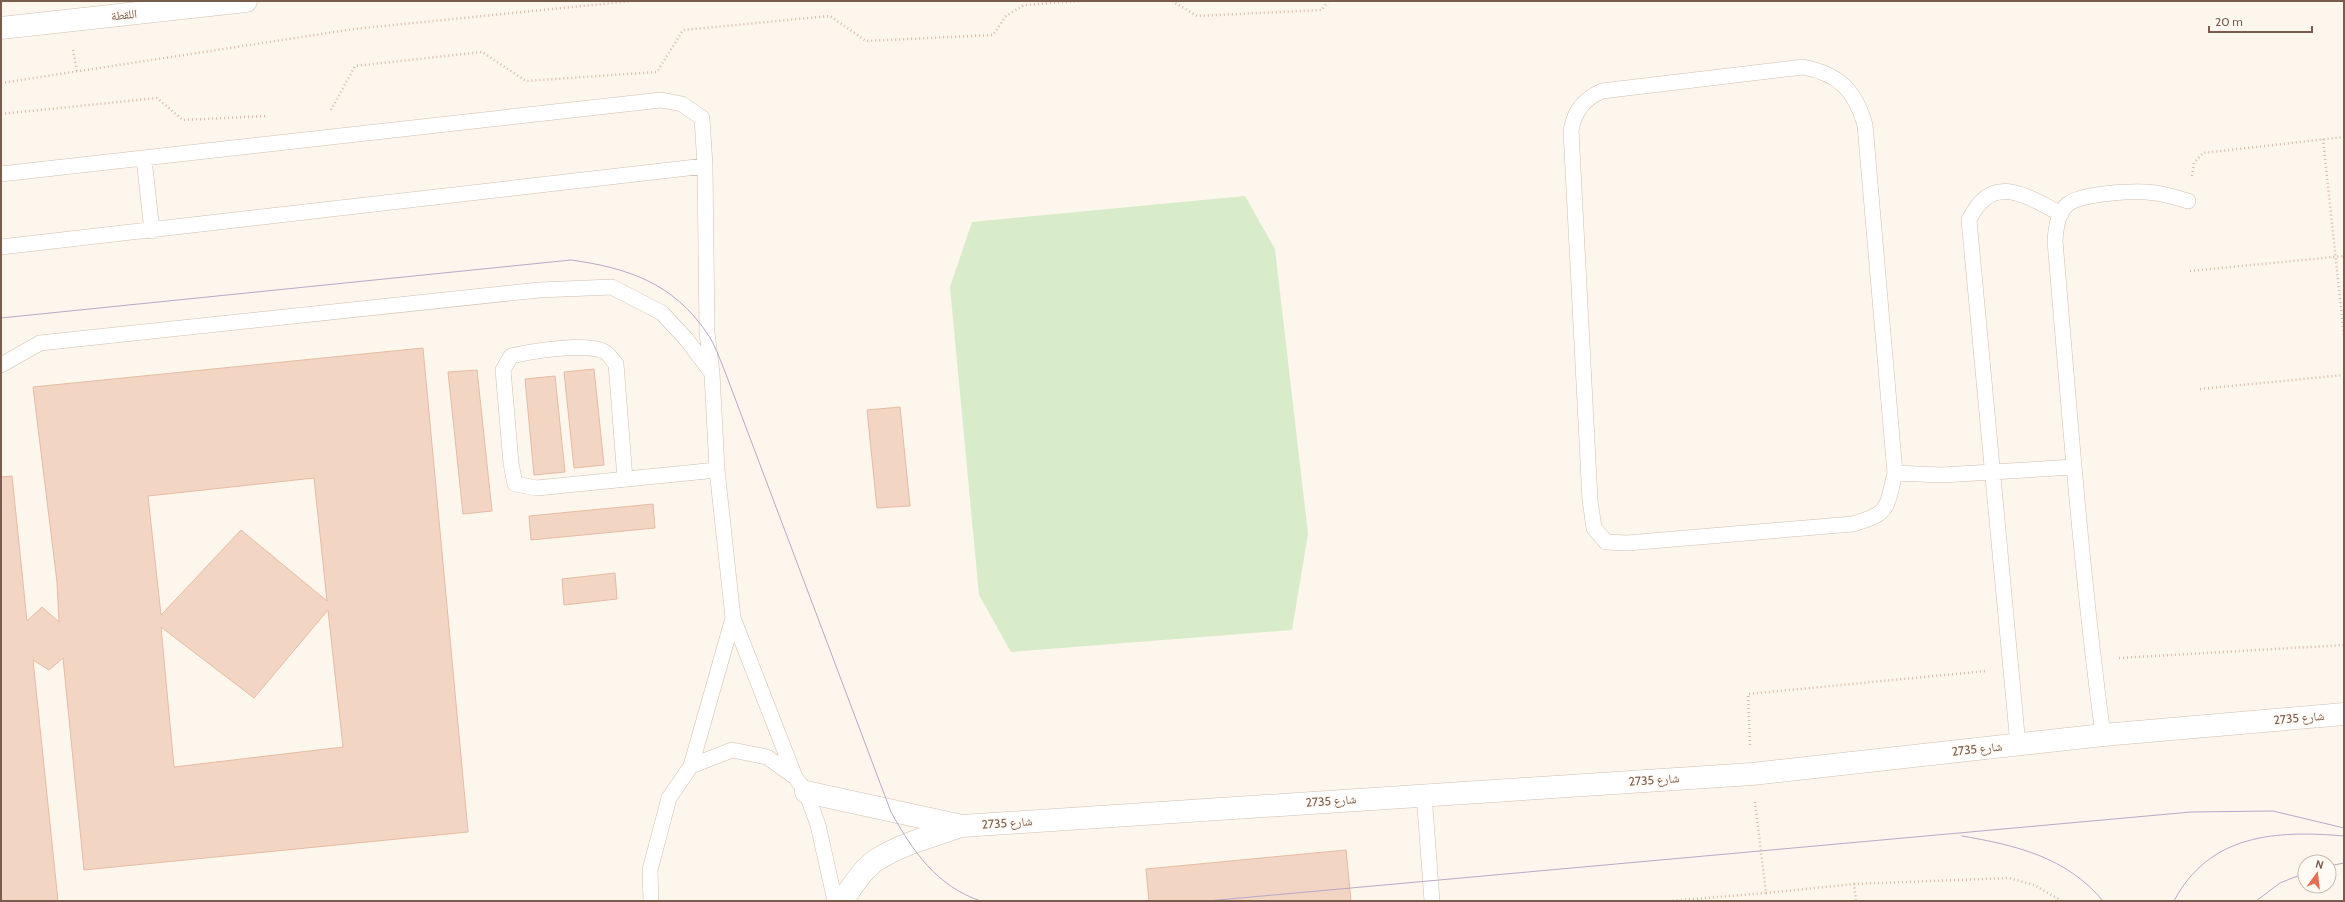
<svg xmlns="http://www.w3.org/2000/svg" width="2345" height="902" font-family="Cabin,'Noto Naskh Arabic',sans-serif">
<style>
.green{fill:#d8ecc9}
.building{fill:#f3d5c3;stroke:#e6bba3;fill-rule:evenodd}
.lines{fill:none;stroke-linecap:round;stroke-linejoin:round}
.service-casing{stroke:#d1beb0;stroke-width:16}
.minor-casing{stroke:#d1beb0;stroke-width:23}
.path{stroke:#d9b8a5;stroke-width:2.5;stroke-dasharray:1 3;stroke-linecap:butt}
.service{stroke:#fff;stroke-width:15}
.minor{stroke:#fff;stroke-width:22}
.tram{stroke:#b9a8c9;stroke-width:1}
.labels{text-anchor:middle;stroke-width:3;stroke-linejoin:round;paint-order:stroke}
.street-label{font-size:12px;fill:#7a5c4d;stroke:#fffaf3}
</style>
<rect width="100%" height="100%" fill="#fdf6ec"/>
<path class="green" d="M1245,196L1275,249L1308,534L1292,630L1011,652L979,595L950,287L972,222Z"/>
<path class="building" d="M423,348L468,832L84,870L63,658L49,670L33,660L58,901H1V477L12,476L27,621L42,607L59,622L57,582L33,387ZM314,478L327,601L241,530L161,615L148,496ZM328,610L343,747L174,767L161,627L254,698Z
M594,369L604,465L574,468L564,372Z
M477,370L492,511L463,514L448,372Z
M555,376L565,472L534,475L525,379Z
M900,407L910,506L877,508L867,410Z
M653,504L655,528L531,540L529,516Z
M615,573L617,599L564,605L562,579Z
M1346,850L1351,901H1149L1146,869Z"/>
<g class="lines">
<g class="service-casing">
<path id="service" d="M1803,67C1839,74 1855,90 1865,125L1895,473C1886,509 1890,513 1853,524L1627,543L1606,542L1594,528L1590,500L1571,130C1575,110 1584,99 1602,91Z
M144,159L152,231
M1,174L661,100L682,104L702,118L705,166L707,333L712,373L717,470L733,618L795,777
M1,247L705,166
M1,365L40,343L539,290L612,287L662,313L687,340L711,372
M1895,473L1942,475L2074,467
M625,479L616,364C612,360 609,353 603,351C584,343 532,351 511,356L503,370L511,463L515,484L537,488L717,470
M2103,735C2081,571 2069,406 2055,241C2056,229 2057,213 2068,204C2083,193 2137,190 2155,193C2166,194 2177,198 2188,201
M2018,745L1969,220C1992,172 2025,195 2061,214
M691,766L733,618
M1424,794L1432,901
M651,901L650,870L669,798L691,766L732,750L767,757L795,777L806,792L818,825L835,901"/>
</g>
<g class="minor-casing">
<path id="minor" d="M1,28L246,1
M806,792L962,826L1752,774L2103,735L2344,714
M842,901C852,887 863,868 878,859C903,843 934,836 961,826"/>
</g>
<path class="path" d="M1172,1L1197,16L1322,10L1328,1
M73,50L77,71
M1,83L354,29L632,1
M331,110L355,66L482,52L526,81L657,72L683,30L830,16L866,41L993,35L1006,16L1024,5L1080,1
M1,114L157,98L183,120L267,116
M2323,139L2344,336
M2192,176L2194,163L2203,153L2344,137
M2190,271L2344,256
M2200,389L2344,375
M2119,658L2344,645
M1750,745L1748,694L1986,671
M1854,884L2009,878L2034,885L2062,901
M1766,893L1854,884L1856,901
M1669,901L1766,893L1755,802"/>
<use href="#service" class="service"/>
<use href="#minor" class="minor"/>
<path class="tram" d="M1,318L571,260C628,268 673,283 707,333C714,343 719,357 724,369L891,812C912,850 937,887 981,901
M1962,836C2015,845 2067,857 2103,901
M2329,866L2344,863
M1207,901L2191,812L2273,811L2344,828
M2174,901C2209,834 2276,830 2344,836
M2256,901L2280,883L2305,873"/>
</g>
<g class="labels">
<g class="street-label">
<text transform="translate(124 15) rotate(-6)" y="4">اللقطة</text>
<text transform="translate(2299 718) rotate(-5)" y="4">شارع 2735</text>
<text transform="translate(1977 749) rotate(-6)" y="4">شارع 2735</text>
<text transform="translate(1654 780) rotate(-4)" y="4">شارع 2735</text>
<text transform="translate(1331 801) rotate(-4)" y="4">شارع 2735</text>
<text transform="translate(1007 823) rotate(-4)" y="4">شارع 2735</text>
</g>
</g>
<rect width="2345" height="902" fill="none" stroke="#7a5c4d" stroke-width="4"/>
<g transform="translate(2317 874) rotate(15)"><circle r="19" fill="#fffaf3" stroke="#cabbb1"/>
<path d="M0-3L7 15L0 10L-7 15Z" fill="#e76f51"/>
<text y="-6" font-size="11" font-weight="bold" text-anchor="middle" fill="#7a5c4d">N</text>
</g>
<path d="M2209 26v6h103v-6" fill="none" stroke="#7a5c4d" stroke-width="2"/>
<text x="2215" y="26" font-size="12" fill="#7a5c4d" stroke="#fffaf3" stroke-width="3" paint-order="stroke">20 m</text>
</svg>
